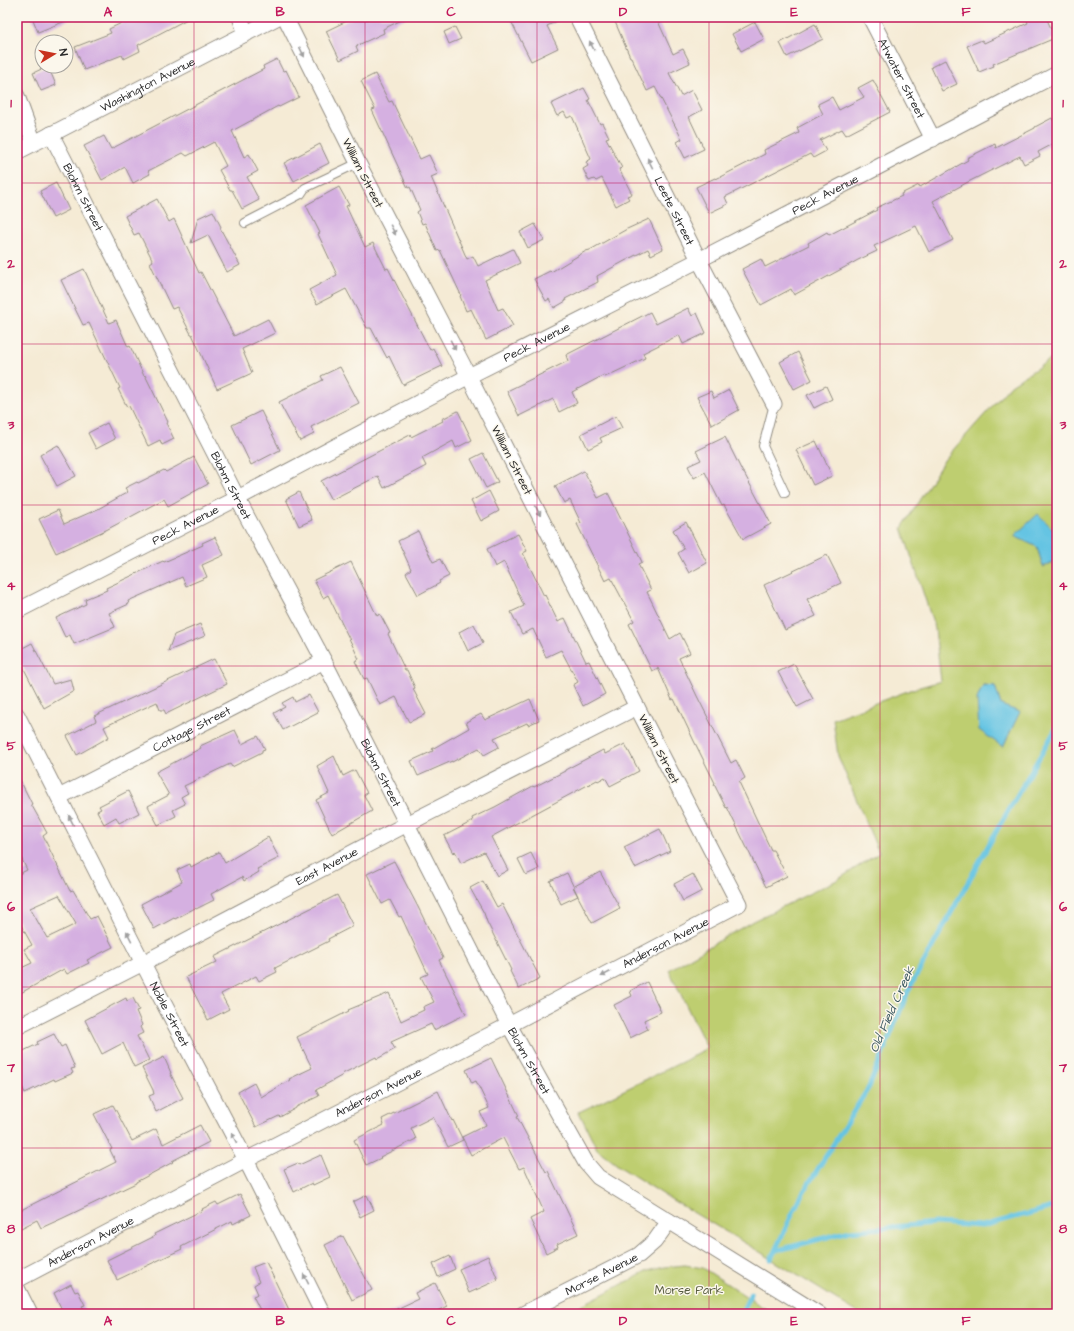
<svg xmlns="http://www.w3.org/2000/svg" width="1074" height="1331" font-family="'Architects Daughter',sans-serif">
<style>
.green{fill:#bece70;stroke:#747c4e;fill-rule:evenodd}
.water{fill:#65c4e3;stroke:#487887}
.lines{fill:none;stroke-linecap:round;stroke-linejoin:round}
.stream{stroke:#65c4e3;stroke-width:5}
.building{fill:#d5b0e1;fill-rule:evenodd}
.service-casing{stroke:#908b80;stroke-width:10}
.minor-casing{stroke:#908b80;stroke-width:17}
.service{stroke:#fff;stroke-width:8}
.minor{stroke:#fff;stroke-width:15}
.oneway{fill:#a0a0a0}
.grid{fill:none;stroke:#c2185b;stroke-width:1;stroke-opacity:0.55}
.labels{text-anchor:middle;stroke-width:3;stroke-linejoin:round;paint-order:stroke}
.street-label{font-size:12px;fill:#2b2b2b;stroke:#fbf7ec}
.park-label{font-size:12px;fill:#575c40;stroke:#fbf7ec}
.water-label{font-size:13px;font-style:italic;fill:#3c5962;stroke:#fbf7ec}
.neatline{fill:none;stroke:#c2185b;stroke-width:1.5}
.grid-label{font-size:13px;text-anchor:middle;font-weight:bold;fill:#c2185b}
</style>
<rect width="100%" height="100%" fill="#fbf7ec"/>
<filter id="ink" filterUnits="userSpaceOnUse"><feTurbulence type="fractalNoise" baseFrequency=".025" numOctaves="2"/><feDisplacementMap in="SourceGraphic" scale="8" xChannelSelector="R" yChannelSelector="G"/><feConvolveMatrix kernelMatrix="1 2 1 2 8 2 1 2 1" color-interpolation-filters="sRGB"/></filter>
<filter id="wash" filterUnits="userSpaceOnUse"><feTurbulence type="fractalNoise" baseFrequency=".012" numOctaves="4" result="noise"/><feDisplacementMap in="SourceGraphic" scale="16" xChannelSelector="R" yChannelSelector="G"/><feGaussianBlur stdDeviation="0.9" result="paint"/><feColorMatrix in="noise" values="0 0 0 0 0 0 0 0 0 0 0 0 0 0 0 0 0 1.4 0 .05"/><feComposite in="paint" operator="in"/></filter>
<g filter="url(#wash)">
<rect width="100%" height="100%" fill="#f5ebd5"/>
<path class="green" d="M1051,359L1057,360V533L1038,514L1037,547L1043,567L1057,560V1314H860L760,1252L669,1198L620,1167L597,1149L579,1112L686,1060L707,1048L669,970L753,921L837,880L879,853L838,756L833,719L913,689L941,681L935,629L902,528L945,459L1011,385ZM983,685L995,686L1001,705Z
M685,1265L703,1268L773,1314H564L648,1271L664,1267Z"/>
<path class="water" d="M1038,514L1057,533V560L1043,567L1037,547L1014,536Z
M983,685L995,686L1001,705L1020,712L1003,747L979,730L977,699Z"/>
<g class="lines">
<path class="stream" d="M775,1251L850,1231L935,1223L982,1226L1057,1206
M771,1259L801,1196L869,1087L909,989L998,828L1057,727
M741,1314L751,1293"/>
</g>
<g id="blocks">
<path class="building" d="M32,17H73V18L38,32Z
M134,17H191L138,45L140,51L124,59L122,55L84,70L75,47L111,33L109,29Z
M355,17H408L383,29L384,33L356,46L358,51L340,60L326,31Z
M509,17H565L547,26L558,48L531,61Z
M613,17H656L673,54L683,49L690,63L669,73L681,96L692,90L702,110L689,117L704,149L685,158L677,142L682,139L655,87L647,91L631,57H630Z
M1026,17H1046L1055,38L993,64L994,66L979,72L967,46L982,40L984,43L1028,23Z
M755,22L764,39L741,51L732,34Z
M815,24L823,39L787,57L780,43Z
M455,27L461,39L449,44L444,32Z
M277,59L283,71L286,70L299,97L279,107L278,106L232,131L244,157L249,154L258,171L247,177L259,200L242,209L232,190H230L219,170L226,166L214,142L187,156L183,153L148,171L150,174L133,183L125,167L102,180L84,146L104,136L111,149L264,69L263,66Z
M945,60L957,84L942,91L931,67Z
M48,66L56,85L41,91L33,73Z
M375,74L389,102L392,101L420,159L429,155L438,174L431,177L467,259L473,256L478,266L513,249L520,263L485,280L498,310L503,308L513,326L486,340L471,309L466,311L460,296L461,295L440,250L437,251L425,223L422,224L417,212L420,210L410,187L408,188L372,110L375,109L361,81Z
M873,80L890,112L846,135L842,129L820,140L826,151L813,158L810,154L725,197L728,204L709,213L696,187L715,178L716,179L765,154L764,150L799,133L797,128L823,114L818,104L832,97L839,110L864,97L858,88Z
M584,88L590,99L588,100L600,124L602,123L609,137L606,138L622,168L619,169L632,194L627,196L629,199L616,206L602,178L596,181L594,179L589,181L583,169L588,166L586,162L591,159L572,116L567,118L564,112L557,116L551,104Z
M1052,118L1057,127V142L1038,152L1040,156L1024,164L1020,156L968,182L933,201L953,240L929,252L916,226L874,246L877,251L858,260L794,295L791,289L761,305L742,269L761,259L765,267L809,245L808,243L827,232L829,235L877,210L876,208L902,196L901,194L919,185L920,187L968,160L967,158L995,144L996,148L1035,128V127Z
M320,144L329,163L294,181L284,163Z
M56,183L69,210L53,218L40,191Z
M339,187L349,205L346,206L365,247L373,243L386,269L388,268L430,350L433,348L442,366L403,385L389,356L387,358L371,328H367L346,289L317,304L309,290L337,275L318,234L320,233L306,205Z
M157,199L169,222L174,219L199,273L201,272L234,336L268,319L275,333L242,349L252,373L217,389L192,334H191L177,307L172,309L150,263L153,261L139,233L134,235L125,216Z
M213,211L221,227L220,228L240,265L227,272L208,235L191,243L198,218Z
M649,219L663,249L651,255L648,249L634,256L597,276L598,282L565,299L566,301L554,308L549,299L546,301L534,279L550,271L551,272L586,251L590,250L627,229Z
M535,224L544,240L528,248L520,232Z
M84,269L109,323L116,320L128,347L130,346L144,376L145,375L168,422L166,423L174,439L162,445L160,440L148,446L129,406L127,407L118,389L120,388L89,323L83,325L61,280Z
M688,308L692,316L697,313L706,333L683,344L679,335L643,353L645,358L605,377L604,375L572,392L577,403L559,412L553,399L519,416L507,391L568,361L566,355L650,312L656,324Z
M798,352L812,380L794,389L780,362Z
M340,367L359,403L311,427L314,434L300,441L279,402L323,380L321,376Z
M826,386L832,399L814,408L807,395Z
M729,390L739,410L712,425L697,397L711,391L714,398Z
M261,411L280,450L251,465L232,425Z
M458,411L472,440L456,448L453,441L422,458L426,466L384,488L378,476L331,500L321,481L410,435L411,437L443,421L442,419Z
M616,416L622,428L600,438L602,442L588,449L581,434Z
M107,423L115,439L96,449L88,433Z
M725,437L743,473H744L771,524L743,539L724,505L722,506L705,472L694,478L688,466L701,460L696,451Z
M816,441L832,476L813,485L796,450Z
M58,445L76,476L57,486L40,455Z
M483,453L498,482L486,488L471,459Z
M194,457L208,484L168,506L164,499L106,530L56,553L39,519L58,510L64,524L98,509L128,492L125,488L137,482L138,483L164,470L166,472Z
M584,471L598,498L608,493L642,562L638,564L651,590L647,592L670,639L680,633L690,653L679,658L697,696L731,763L736,760L745,778L739,782L771,850H773L787,876L766,887L727,807L726,808L714,784L715,783L694,741L674,699L672,700L658,668L652,671L629,624L634,621L611,578L605,581L577,524L581,523L570,500L564,503L555,486Z
M489,491L499,511L481,521L471,501Z
M299,492L312,520L299,526L286,499Z
M686,522L707,563L689,573L678,553L684,549L673,530Z
M418,531L433,562L440,559L449,576L439,581L440,583L418,595L406,573L411,569L398,541Z
M518,534L527,551L523,553L544,596L545,595L558,622L565,618L586,662L589,661L605,694L583,706L573,685L578,682L561,650L546,657L533,629L522,634L511,612L524,606L504,562L495,567L487,549Z
M215,537L224,555L202,565L207,577L186,586L182,577L128,601L129,604L109,613L115,627L74,644L70,635L65,637L56,618L86,604L85,599L107,590L106,588L163,561L164,562L203,545L202,543Z
M827,555L841,583L807,599L816,616L785,630L764,585Z
M351,562L377,616L380,614L390,633L388,634L405,670H407L415,688L413,689L426,714L409,722L396,697L380,705L367,678L364,679L355,661L359,659L328,595L323,598L314,580Z
M200,624L205,636L168,651L174,635Z
M474,624L483,643L468,651L459,632Z
M32,643L53,684L71,679L74,691L44,708L17,655V651Z
M214,659L227,684L166,714L164,710H160L157,702L104,727L109,737L77,755L67,736L96,721L94,716Z
M794,664L813,699L797,707L778,672Z
M309,695L318,712L283,730L274,713L285,707L282,703L293,697L295,702Z
M530,699L539,720L528,725L527,723L494,738L499,747L484,755L479,748L452,762V761L418,776L411,761L433,751L432,749L469,728L466,722L481,714L485,720Z
M235,730L242,744L258,736L265,749L262,750V752L232,767L230,764L184,786L188,793L181,797L185,804L173,810L176,816L158,825L148,806L169,795L156,772L201,748L200,746Z
M625,744L639,771L610,786L605,777L598,781L597,780L491,837L508,870L497,876L484,852L461,863L455,851L453,853L444,836L473,821L472,818L495,807L533,786L534,787L565,771V770L603,750L605,754Z
M334,756L343,776L355,770L367,793L364,795L372,811L332,834L316,800L329,793L317,766Z
M17,774L32,804H31L47,833L43,836L70,891L73,890L90,919L97,916L113,947L87,960L89,963L67,974L64,969L17,995V970L32,963L24,949L32,945L17,918V875L27,870L17,849ZM59,895L76,924L47,938L30,908Z
M128,791L139,813L119,823L116,817L104,824L97,811L101,809L99,806Z
M660,829L670,851L635,868L624,847Z
M268,837L279,858L257,869L259,872L244,881L242,877L211,894L214,900L196,909L195,908L175,919L174,918L154,929L141,904L182,882L177,870L190,864L191,867L219,852L225,863Z
M531,853L539,869L526,875L518,859Z
M394,861L418,907L443,958L439,960L466,1014L434,1030L431,1024L391,1042L395,1049L377,1059L376,1057L342,1074L343,1075L316,1090L319,1096L296,1107V1108L280,1117L279,1116L256,1127L238,1092L254,1083L261,1097L290,1080L289,1079L312,1068L297,1037L349,1011L348,1010L389,993L401,1021L424,1010L423,1007L434,1002L421,977L428,974L401,916L399,917L390,900L382,904L367,874Z
M600,872L620,908L592,923L573,887Z
M567,873L578,896L561,904L550,881Z
M693,874L702,891L683,901L674,884Z
M483,881L497,907L502,904L540,978L519,989L510,971L511,970L487,922L484,913L470,888Z
M337,895L353,926L328,939L329,941L275,968L277,972L259,981L256,976L221,994L229,1009L208,1020L186,977L217,962L214,957Z
M647,982L661,1012L644,1020L648,1029L630,1038L614,1005L632,996L630,991Z
M126,998L127,1001L133,998L139,1010L136,1011L142,1025L140,1027L143,1033L137,1036L149,1060L134,1067L123,1043L102,1054L85,1020Z
M54,1034L61,1047L65,1045L75,1068L71,1069L73,1073L55,1081L54,1079L25,1093L17,1076V1054L38,1044L37,1042Z
M164,1057L171,1073H170L183,1098L156,1112L149,1096L154,1094L153,1090L142,1068Z
M491,1058L519,1116L517,1117L546,1172L548,1171L578,1234L557,1244L558,1247L546,1253L530,1219L544,1212L524,1167L519,1169L503,1138L471,1155L462,1137L486,1125L480,1112L489,1108L476,1081L472,1083L466,1070Z
M438,1091L452,1121L453,1120L463,1140L448,1147L433,1117L411,1128L416,1139L380,1157L381,1158L366,1165L354,1140L384,1125L382,1119Z
M113,1105L132,1141L156,1129L163,1144L200,1125L209,1142L172,1161L173,1162L136,1182V1183L63,1218L41,1228L37,1220L17,1230V1212L116,1162L110,1150L112,1149L94,1114Z
M321,1155L330,1177L313,1185L312,1183L294,1192L284,1169L298,1163L299,1165Z
M240,1194L251,1215L233,1224L232,1221L181,1247L182,1249L117,1280L107,1260L155,1236L154,1234L203,1210L202,1209L216,1202L218,1205Z
M367,1195L374,1210L360,1217L353,1202Z
M343,1236L372,1290L352,1300L325,1245Z
M450,1256L455,1269L438,1277L433,1264Z
M488,1256L498,1280L469,1293L459,1269Z
M266,1262L291,1314H262L253,1296L258,1294L254,1285L259,1282L253,1267Z
M435,1283L447,1306L431,1314H386L418,1299L415,1293Z
M71,1284L75,1292L78,1291L85,1305L82,1306L87,1314H64L54,1293Z"/>
</g>
</g>
<g filter="url(#ink)">
<use href="#blocks" fill-opacity="0" stroke="#908b80" stroke-width="1"/>
<g class="lines">
<g class="service-casing">
<path id="service" d="M245,223L301,194L305,188L358,163
M774,404L763,446L785,493"/>
</g>
<g class="minor-casing">
<g id="minor">
<path d="M240,17L246,34"/>
<path id="s1" d="M577,17L699,260L774,404"/>
<path id="s2" d="M870,17L933,139"/>
<path d="M17,96L34,143"/>
<path id="s3" d="M51,134L244,511L324,661L509,1025L586,1163L598,1177L669,1221L819,1314"/>
<path id="s4" d="M17,152L278,17"/>
<path id="s5" d="M17,611L238,498L469,376L699,260L1057,74"/>
<path id="s6" d="M17,715L150,977L246,1160L323,1314"/>
<path id="s7" d="M59,797L324,661"/>
<path id="s8" d="M17,1027L143,963L407,824L637,707"/>
<path id="s9" d="M17,1280L246,1160L509,1025L739,904L637,707L462,363L358,163L285,17"/>
<path d="M17,1288L30,1314"/>
<path id="s10" d="M523,1314L639,1255L655,1241L669,1221"/>
</g>
</g>
<use href="#service" class="service"/>
<use href="#minor" class="minor"/>
</g>
<defs><path id="oneway-solid" d="M-6-.8H1V-3.2L6.5 0L1 3.2V.8H-6Z"/></defs>
<g class="oneway">
<use href="#oneway-solid" transform="translate(592 46) rotate(-117)"/>
<use href="#oneway-solid" transform="translate(302 52) rotate(64)"/>
<use href="#oneway-solid" transform="translate(650 163) rotate(-117)"/>
<use href="#oneway-solid" transform="translate(393 230) rotate(62)"/>
<use href="#oneway-solid" transform="translate(453 345) rotate(62)"/>
<use href="#oneway-solid" transform="translate(538 511) rotate(63)"/>
<use href="#oneway-solid" transform="translate(71 820) rotate(-117)"/>
<use href="#oneway-solid" transform="translate(129 936) rotate(-117)"/>
<use href="#oneway-solid" transform="translate(606 974) rotate(152)"/>
<use href="#oneway-solid" transform="translate(234 1138) rotate(-118)"/>
<use href="#oneway-solid" transform="translate(306 1279) rotate(-117)"/>
</g>
</g>
<path class="grid" d="M194,17V1314M365,17V1314M537,17V1314M709,17V1314M880,17V1314M17,183H1057M17,344H1057M17,505H1057M17,666H1057M17,826H1057M17,987H1057M17,1148H1057"/>
<g class="labels">
<g class="street-label">
<text dy="4" stroke="none"><textPath href="#s2" startOffset="69">Atwater Street</textPath></text>
<text dy="4" stroke="none"><textPath href="#s4" startOffset="147">Washington Avenue</textPath></text>
<text transform="translate(363 173) rotate(63)" y="4">William Street</text>
<text dy="4" stroke="none"><textPath href="#s5" startOffset="909">Peck Avenue</textPath></text>
<text dy="4" stroke="none"><textPath href="#s3" startOffset="71">Blohm Street</textPath></text>
<text dy="4" stroke="none"><textPath href="#s1" startOffset="217">Leete Street</textPath></text>
<text dy="4" stroke="none"><textPath href="#s5" startOffset="585">Peck Avenue</textPath></text>
<text transform="translate(512 460) rotate(63)" y="4">William Street</text>
<text dy="4" stroke="none"><textPath href="#s3" startOffset="395">Blohm Street</textPath></text>
<text dy="4" stroke="none"><textPath href="#s5" startOffset="189">Peck Avenue</textPath></text>
<text dy="4" stroke="none"><textPath href="#s7" startOffset="149">Cottage Street</textPath></text>
<text transform="translate(659 749) rotate(63)" y="4">William Street</text>
<text dy="4" stroke="none"><textPath href="#s3" startOffset="719">Blohm Street</textPath></text>
<text dy="4" stroke="none"><textPath href="#s8" startOffset="349">East Avenue</textPath></text>
<text dy="4" stroke="none"><textPath href="#s9" startOffset="731">Anderson Avenue</textPath></text>
<text dy="4" stroke="none"><textPath href="#s6" startOffset="336">Noble Street</textPath></text>
<text dy="4" stroke="none"><textPath href="#s3" startOffset="1043">Blohm Street</textPath></text>
<text dy="4" stroke="none"><textPath href="#s9" startOffset="407">Anderson Avenue</textPath></text>
<text dy="4" stroke="none"><textPath href="#s9" startOffset="83">Anderson Avenue</textPath></text>
<text dy="4" stroke="none"><textPath href="#s10" startOffset="88">Morse Avenue</textPath></text>
</g>
<g class="park-label">
<text x="689" y="1294">Morse Park</text>
</g>
<g class="water-label">
<text transform="translate(891 1009) rotate(-66)" y="5">Old Field Creek</text>
</g>
</g>
<rect width="1074" height="1331" fill="none" stroke="#fbf7ec" stroke-width="44"/>
<g transform="translate(54 54) rotate(80)"><circle r="19" fill="#fbf7ec" stroke="#a8a59f"/>
<path d="M0-3L7 15L0 10L-7 15Z" fill="#c8321e"/>
<text y="-6" font-size="11" font-weight="bold" text-anchor="middle" fill="#2b2b2b">N</text>
</g>
<rect x="22" y="22" width="1030" height="1287" class="neatline"/>
<g class="grid-label">
<text x="108" y="16">A</text>
<text x="280" y="16">B</text>
<text x="451" y="16">C</text>
<text x="623" y="16">D</text>
<text x="794" y="16">E</text>
<text x="966" y="16">F</text>
<text x="11" y="107">1</text>
<text x="1063" y="107">1</text>
<text x="11" y="268">2</text>
<text x="1063" y="268">2</text>
<text x="11" y="429">3</text>
<text x="1063" y="429">3</text>
<text x="11" y="590">4</text>
<text x="1063" y="590">4</text>
<text x="11" y="750">5</text>
<text x="1063" y="750">5</text>
<text x="11" y="911">6</text>
<text x="1063" y="911">6</text>
<text x="11" y="1072">7</text>
<text x="1063" y="1072">7</text>
<text x="11" y="1233">8</text>
<text x="1063" y="1233">8</text>
<text x="108" y="1325">A</text>
<text x="280" y="1325">B</text>
<text x="451" y="1325">C</text>
<text x="623" y="1325">D</text>
<text x="794" y="1325">E</text>
<text x="966" y="1325">F</text>
</g>
</svg>
